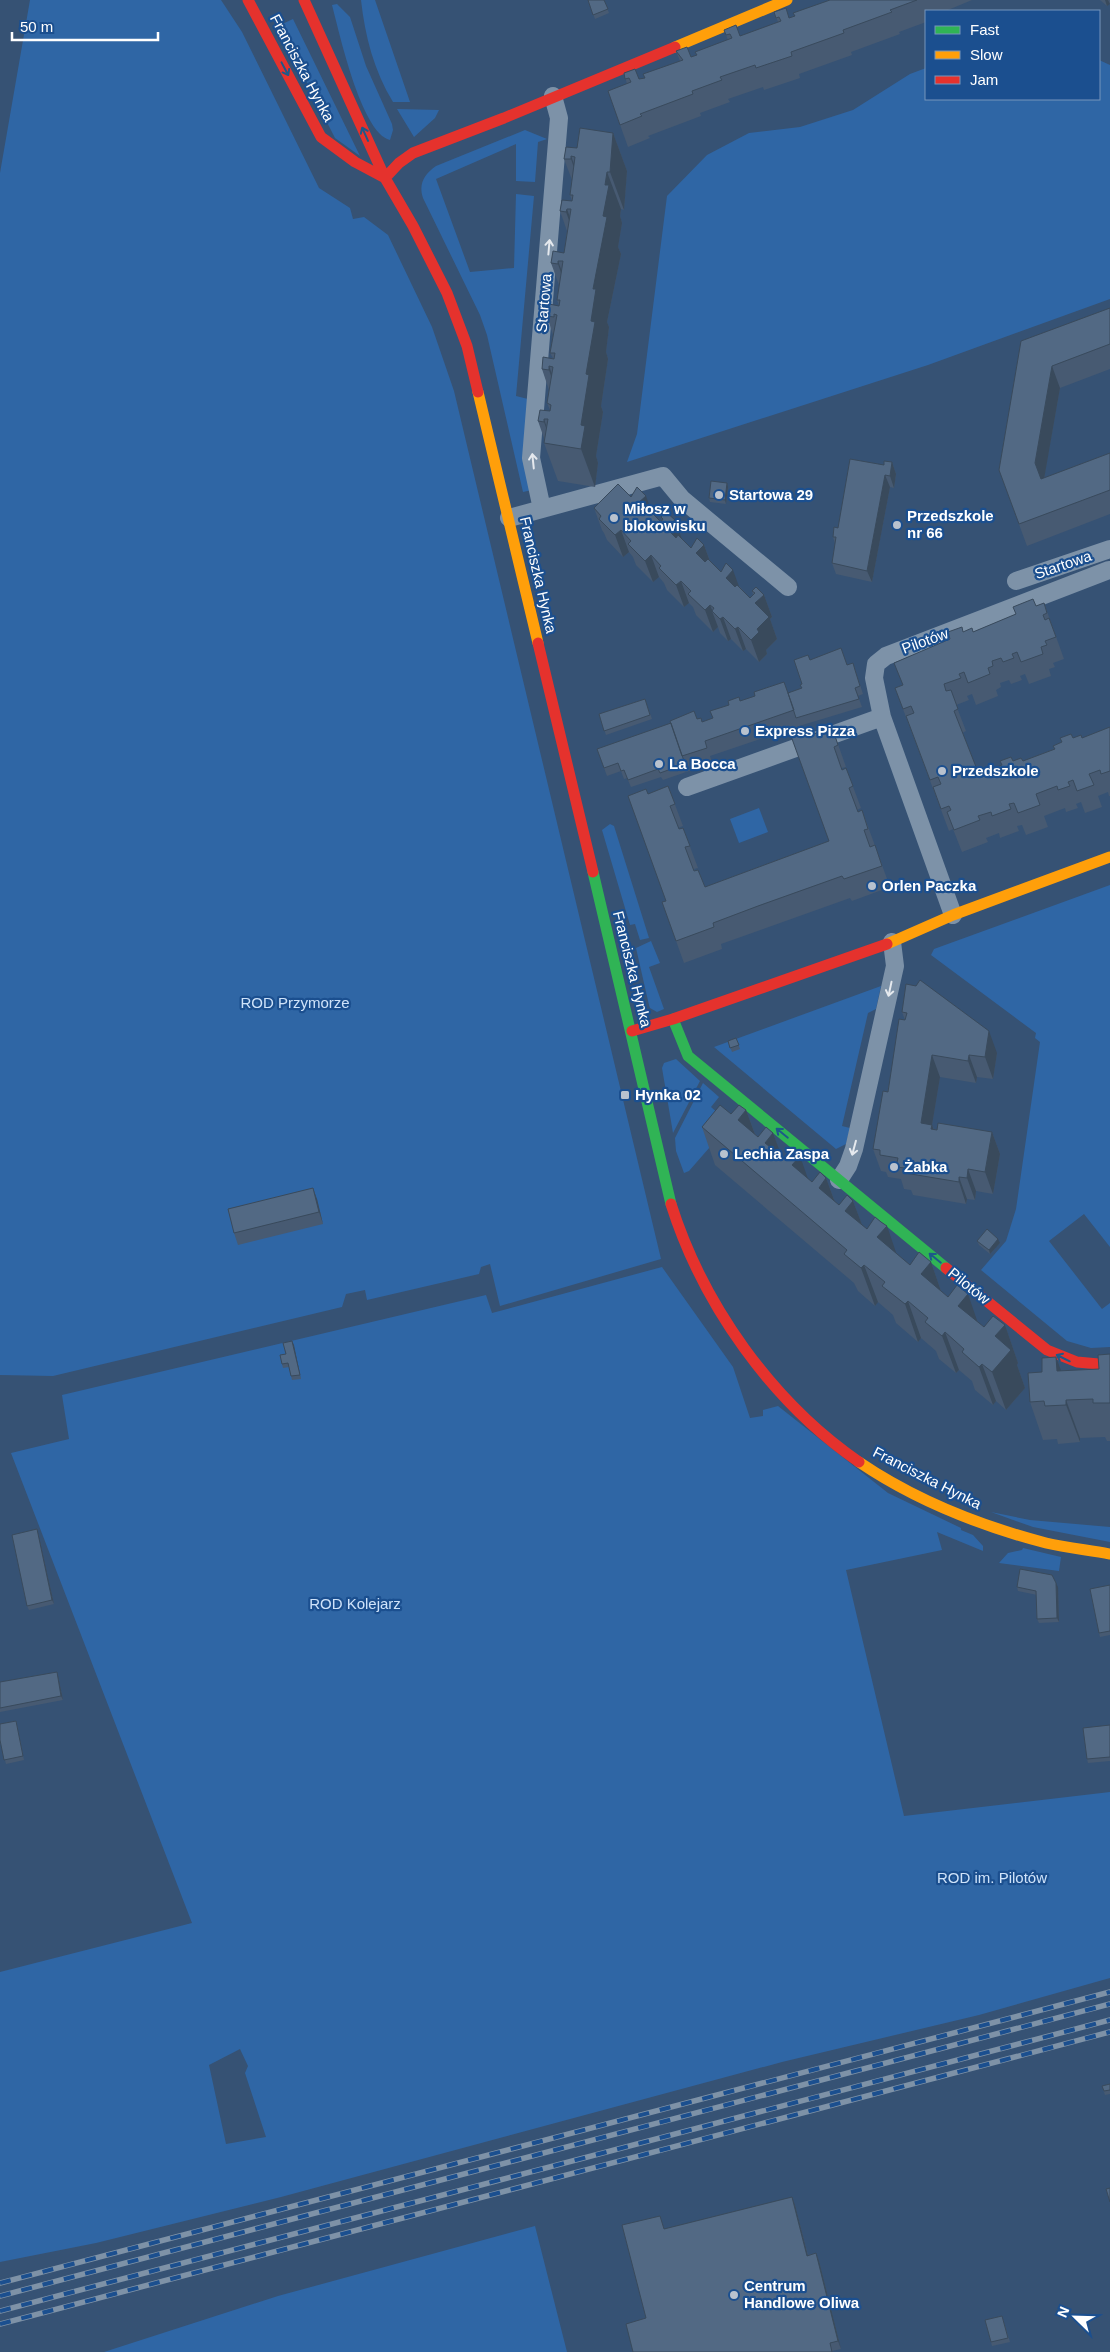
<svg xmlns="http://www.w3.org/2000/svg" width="1110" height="2352" font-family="Arial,sans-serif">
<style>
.green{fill:#2f66a5;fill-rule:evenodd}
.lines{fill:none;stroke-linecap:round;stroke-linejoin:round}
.street{stroke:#7d92a8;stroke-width:18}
.fast{stroke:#30b455;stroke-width:11}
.slow{stroke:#ff9f0a;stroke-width:11}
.jam{stroke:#e5322d;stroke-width:11}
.rail-casing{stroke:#7e92a7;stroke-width:5.5}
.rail{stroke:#1b4f8f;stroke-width:4;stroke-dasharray:11;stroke-linecap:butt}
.wall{fill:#475a72}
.shaded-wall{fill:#394a5c}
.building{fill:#526984;stroke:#394a5c}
.oneway{stroke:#1d5989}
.oneway2{stroke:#e5e9ee}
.poi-dot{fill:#b9c2ce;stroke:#1b4f8f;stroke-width:2}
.labels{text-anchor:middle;stroke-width:4.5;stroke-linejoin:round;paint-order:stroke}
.street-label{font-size:15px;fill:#fff;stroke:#1b4f8f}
.poi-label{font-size:15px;font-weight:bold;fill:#fff;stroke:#1b4f8f;text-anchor:start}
.park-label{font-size:15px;fill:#cfe3fa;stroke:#1b4f8f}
</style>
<rect width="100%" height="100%" fill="#365274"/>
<path class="green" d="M30,0H221L242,32L319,188L350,208L353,219L364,217L388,235L432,327L454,391L661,1259L500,1306L490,1264L481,1267L479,1274L367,1300L365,1290L346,1294L342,1307L53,1376L0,1375V173Z
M361,0H375L410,102H393C374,71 365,36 361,0Z
M337,4L350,17L366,66L392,124L393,130L390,140C361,133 339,31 332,5Z
M293,19L360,156L335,138L278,26Z
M1099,60L1110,65V299L928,365L627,462L637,434L667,196L707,155L749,133L800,127L853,110L910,74L926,68V99H1099Z
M397,109L439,110L435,118L414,137Z
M525,130L547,139L538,142L535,182L516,181V144L436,179L470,272L514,268L516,194L534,196L516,396L528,399L532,490L523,492L487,335L480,315L423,198C418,183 425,174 436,166Z
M759,808L768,832L739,843L730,819Z
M610,824L614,826L649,938L640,940L635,924L630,925L602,830Z
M1110,885V1247L1084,1214L1049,1241L1102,1309L1110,1303V1347L1091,1348L1067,1341L981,1270L1006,1241L1016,1209L1040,1042L1035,1038L1036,1033L931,955L934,949Z
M651,941L660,963L649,967L664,1009L657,1012L650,1008L649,1005L636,948Z
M881,986L876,1009L868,1013L842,1126L850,1128L846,1144L836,1149L714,1047Z
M676,1059L700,1081L673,1133L662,1068L664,1063Z
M703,1083L719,1097L711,1107L730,1124L689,1171L684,1173L676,1151L675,1138Z
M662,1267L733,1367L750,1418L763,1416V1410L778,1406L888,1493L961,1528V1530L973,1535L983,1546V1551L937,1532L942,1550L846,1570L904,1816L1110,1792V1978L979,2015L782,2062L281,2197L96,2243L0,2262V1972L192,1923L11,1453L69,1439L62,1395L486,1295L492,1313ZM240,2049L248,2066L245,2073L266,2137L226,2144L209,2065Z
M991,1512L1030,1520L1110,1527V1542L1033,1527Z
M1023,1548L1061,1557L1059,1571L999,1563L1008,1553L1022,1550Z
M535,2226L567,2352H104L278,2296Z"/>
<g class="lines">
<path class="street" d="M542,509L531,458L559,118L553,96
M509,518L663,476L682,499L788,587
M1016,581L1110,549
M882,717L874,678L876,664L886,656L1109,570
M687,787L882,717L953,915
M839,1180L848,1166L854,1149L895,966L892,942"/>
<path class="fast" d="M593,872L671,1204
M673,1019L688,1056L946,1268"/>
<path class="slow" d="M675,47L787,0
M478,392L538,643
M887,944L953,915L1110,857
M859,1462C915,1500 981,1526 1046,1543C1067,1548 1089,1550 1110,1554"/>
<path class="jam" d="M248,0L321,137L355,162L385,178
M304,0L385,178L413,226L447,293L467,346L478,392
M385,178L399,163L413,153L504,118L675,47
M538,643L593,872
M632,1031L673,1019L887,944
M671,1204C703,1305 772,1402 859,1462
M946,1268L1047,1350L1077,1362L1110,1365"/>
<g class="rail-casing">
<path id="rail" d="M0,2283L1110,1992
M0,2296L1110,2004
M0,2311L1110,2020
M0,2324L1110,2032"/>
</g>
<use href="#rail" class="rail"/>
</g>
<path class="wall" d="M588,0H604L609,13L595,19Z
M829,0H972L948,10V11H926V22L899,32L900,34L851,52L852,55L799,74L800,78L764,90L763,87L728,99L730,102L700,113L701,116L648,136L650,138L628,147L608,91L627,84L624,73L639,79L645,78L680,61L676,51L691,57L697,55L728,40L724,30L740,36L778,22L774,12L789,18Z
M1100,0H1110V4L1107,6Z
M613,133L627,171L624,210L621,209L620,216L622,223L618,247L621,254L607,322L609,327L606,352L608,359L601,406L603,412L596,456L598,463L595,487L558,481L544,443L545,441L538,421L550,411V410L547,403L549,390L542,369L553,358L550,353L553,335L547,316L559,306L557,300L559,285L551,263L564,253L567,231L560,211L572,201L570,195L572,180L564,159L577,148Z
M1110,308V369L1060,388L1044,478L1110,453V514L1027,546L999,470L1021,341Z
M892,462L896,474L894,488L890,487L872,582L836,574L832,563L835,544L833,537L838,528L884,465Z
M727,483L728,487L726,504L710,502L709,498Z
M631,497L652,514L661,522L662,520L661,517L691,548L704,545L710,561L721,572L740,587L750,598L753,595L752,591L764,595L772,617L770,619L777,639L766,650L767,654L759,662L746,649L743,651L731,639L728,641L720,633L718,627L713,632L696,615L693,607L689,603L684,607L667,590L664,583L659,577L653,582L636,565L633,557L629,552L623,557L607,540L604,533L602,530L594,508Z
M1044,603L1064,659L1053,663L1055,667L1049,669L1051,676L1029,684L1025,674L1020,676L1022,680L1011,684L1009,680L1000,683L1001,687L996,690L998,696L976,705L972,694L967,696L969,700L956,705L966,731L962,733L980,777L995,772L1013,761H1023L1054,749L1073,738H1082L1110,727V796H1109L1108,792L1098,796L1102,807L1085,813L1081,802L1076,804L1078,808L1066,812L1065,808L1044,816L1048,827L1026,835L1022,825L1017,826L1019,831L1000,838L999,833L986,838L988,842L962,852L953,829L949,831L895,688L902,685L950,639L964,632H973Z
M810,660L847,665L853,663L863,694L858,696L862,707L799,726L710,756L712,763L663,780L661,777L631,787L627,778L624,779L621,771L607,776L597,749L697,719L702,722L713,718L740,701L788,693L802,688Z
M645,699L652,719L606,735L599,714Z
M832,727L846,767L842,768V770L846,768L861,808L857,810L858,812L862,810L890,887L852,901L850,898L766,928L721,944L722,949L684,963L662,902L666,901L648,794L668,786L683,826L678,828L679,829L683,828L698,868L694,869L705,887L829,841L811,735Z
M906,984L997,1053L993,1079L977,1077L976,1083L940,1077L932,1125L934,1129L992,1132L1000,1154L993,1194L976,1191L975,1200L967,1199L966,1204L913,1195L911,1190L904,1189L901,1179L888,1177L886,1172L881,1171L873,1149L905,1020L902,1012Z
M736,1038L740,1049L732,1052L728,1041Z
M746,1110L755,1134L758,1137L773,1133L781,1156L812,1182L826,1178L835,1202L839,1205L853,1201L862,1225L910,1265L931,1262L941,1291L984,1327L1005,1325L1018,1363L1017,1365L1025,1388L1006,1410L996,1401L993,1405L975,1390L972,1381L959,1370L956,1373L939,1359L936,1351L921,1338L918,1342L896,1323L893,1315L878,1302L875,1306L858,1291L854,1283L715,1165L702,1127L731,1114Z
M317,1199L323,1224L238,1245L234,1233Z
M977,1241L1000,1243L990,1254L979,1245Z
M292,1341L301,1379L292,1380L289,1367L283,1368L282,1364Z
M1110,1354V1441H1107L1105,1437L1080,1438V1442L1058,1444L1057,1439L1043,1440L1030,1402L1061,1371L1099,1369Z
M37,1529L54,1604L29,1610L27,1606Z
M1110,1585V1635L1100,1637L1099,1633Z
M1017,1587H1058L1059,1622L1039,1623L1037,1619V1595L1018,1591Z
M58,1676L63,1700L0,1712V1682Z
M16,1721L24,1760L6,1764L0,1742V1724Z
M1110,1725V1761L1088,1763L1087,1759Z
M1110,2084V2094L1105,2095L1102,2086Z
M792,2197L795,2205L808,2255L816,2253L819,2261L841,2349L832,2351L833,2352H633L646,2318L660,2216L664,2229Z
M1002,2316L1010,2342L992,2346L985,2320Z"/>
<path class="shaded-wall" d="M1105,0H1108L1110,4L1107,6Z
M613,133L627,171L624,210L610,172Z
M571,156L585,194L584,197L571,159Z
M607,172L621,209L620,216L622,223L618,247L621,254L607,322L609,327L606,352L608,359L601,406L603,412L596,456L598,463L595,487L581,449V425L591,321L593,289L603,216L605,185Z
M567,209L580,246V250L566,212Z
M558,261L572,298L571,302L558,264Z
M549,366L563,404L562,408L549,370Z
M1052,366L1060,388L1043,485L1035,463Z
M544,419L553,445H552L544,422Z
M892,462L896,474L894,488L890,476Z
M885,475L890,487L872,582L867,571Z
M727,483L728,487L726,504L725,500Z
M646,496L654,518L646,525L638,503Z
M675,520L683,542L674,550L666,528Z
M621,530L629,552L623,557L615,535Z
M704,545L712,567L704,575L696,553Z
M651,555L659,577L653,582L645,561Z
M733,570L741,592L734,600L726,578Z
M681,581L689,603L684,607L676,585Z
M764,595L772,617L770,619L777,639L766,650L767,654L759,662L751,640L757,629L755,603Z
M710,605L713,612L712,611L718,627L713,632L705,610Z
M723,617L731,639L728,641L720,619Z
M738,627L746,649L743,651L735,629Z
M989,1031L997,1053L993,1079L985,1057Z
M932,1055L940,1077L932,1125L940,1147L921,1123Z
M969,1055L977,1077L976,1083L968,1061Z
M746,1110L760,1148L738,1120Z
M992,1132L1000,1154L993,1194L985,1172Z
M773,1133L787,1171L765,1143Z
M800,1156L813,1193L792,1165Z
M968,1169L976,1191L975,1200L967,1178Z
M959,1177L967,1199L966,1204L959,1182Z
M826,1178L840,1216L819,1188Z
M313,1188L317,1199L323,1224L319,1212Z
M853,1201L867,1238L845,1211Z
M887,1226L900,1264L877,1237Z
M998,1239L1000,1243L990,1254L989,1250Z
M931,1262L944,1300L921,1274Z
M864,1265L878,1302L875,1306L861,1268Z
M968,1294L981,1332L958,1306Z
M908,1301L921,1338L918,1342L905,1304Z
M1005,1325L1018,1363L1017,1365L1025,1388L1006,1410L992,1372L995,1336Z
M945,1332L959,1370L956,1373L942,1336Z
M292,1341L294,1345L301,1379L300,1375Z
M1056,1357L1070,1395L1057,1371Z
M982,1364L996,1401L993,1405L979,1367Z
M1066,1400L1080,1438V1442L1066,1405Z
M37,1529L38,1533L54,1604L52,1600Z
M1056,1583L1058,1587L1059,1622L1057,1618Z
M57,1672L58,1676L63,1700L61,1696Z
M792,2197L795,2205L810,2264L807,2256Z
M816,2253L819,2261L841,2349L838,2341Z"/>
<path class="building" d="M588,0H604L608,9L593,15Z
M830,0H917L890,10L892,12L843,30L844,33L791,52L792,56L756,68L755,65L720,77L722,80L692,91L693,94L640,114L642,116L620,125L608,91L631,82L629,78L625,79L624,73L635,69L639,79L645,78L643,74L683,60L676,51L687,47L691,57L697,55L695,52L732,38L730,34L726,35L724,30L736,25L740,36L781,21L779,17L776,18L774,12L786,8L789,18L795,16L793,13Z
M580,128L613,133L610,172H607L605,185H609L603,216L607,217L593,289H596L591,321L595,322L586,374L589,375L581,425L585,426L581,449L544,443L548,419H544V422L538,421L540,410L550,411L551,405L547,403L553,367L549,366V370L542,369L543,357L554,359L555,353H550L557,315L554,314V317L547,316L549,304L559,306L560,300H557L563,261H558V264L551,263L553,251L564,253L571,209H567L566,212L560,211L562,200L572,201L573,195H570L575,157L571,156V159H564L566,147L577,148Z
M1110,308V344L1052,366L1035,463L1041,479L1110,453V490L1019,524L999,470L1021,341Z
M850,459L884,465V461L892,462L890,476L885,475L867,571L832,563L836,537H833L834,527L838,528Z
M711,481L727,483L725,500L709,498Z
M618,484L631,497L637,487L646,496L638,503L646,511L648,509L661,522L663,519L661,517L666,512L675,520L666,528L676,538L678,535L691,548L697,538L704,545L696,553L705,562L708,559L721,572L726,563L733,570L726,578L735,587L737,585L750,598L755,593L752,591L756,587L764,595L755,603L769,617L757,629L759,632L751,640L738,627L735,629L723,617L720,619L712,611L714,608L710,605L705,610L688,594L691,591L681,581L676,585L659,568L661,566L651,555L645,561L628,544L631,541L621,530L615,535L599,519L601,516L594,508Z
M1033,599L1036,606L1044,603L1047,613L1043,615L1045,620L1049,618L1056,637L1045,641L1047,645L1041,647L1043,654L1021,662L1017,652L1012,654L1014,658L1003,662L1001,658L992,661L993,666L988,668L990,674L968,683L964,672L959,674L961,678L944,684L946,691L951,690L958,709L954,711L980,777L995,772L994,768L1002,765L1000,761L1011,757L1013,761L1021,758L1023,761L1055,749L1053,746L1062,742L1060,738L1071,734L1073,738L1081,735L1082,738L1110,727V771L1101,774L1100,770L1089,774L1094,785L1077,791L1073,780L1068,782L1070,786L1058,790L1057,786L1036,794L1040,805L1018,813L1014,803L1009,804L1011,809L992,816L991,812L978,816L980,820L954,830L947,812L951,810L949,806L941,809L933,787L941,784L938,777L930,780L906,716L914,713L911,706L903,709L895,688L903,685L894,663L950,639L948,632L962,627L963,632L972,628L973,632L1016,614L1013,607Z
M841,648L847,665L853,663L855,670L860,686L855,688L859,699L796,718L788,693L802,688L800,685L802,684L794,660L808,655L810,660Z
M784,682L794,710L705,741L707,748L682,756L670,721L694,711L697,719L701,718L702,722L713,718L710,711L729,705L728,701L739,697L740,701L755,696L754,692Z
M645,699L650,715L604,731L599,714Z
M671,723L685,764L660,773L658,769L628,780L624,770L621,771L618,763L604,768L597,749Z
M832,727L838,745L834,747L842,770L846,768L853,786L849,788L858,812L862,810L868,829L864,830L870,847L875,845L882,866L844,879L842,876L758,906L713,923L714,927L676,941L662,902L666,901L628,796L646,789L648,794L668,786L675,804L670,806L679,829L683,828L690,846L685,847L694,871L698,870L705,887L829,841L791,736L809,730L811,735Z
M920,980L989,1031L985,1057L969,1055L968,1061L932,1055L921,1123L932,1125L931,1129L937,1130L938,1123L992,1132L985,1172L968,1169L967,1178L959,1177V1182L905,1173V1168L896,1167L898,1158L880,1155V1150L873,1149L883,1091L888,1092L899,1019L905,1020L907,1013L902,1012L906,984L916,986Z
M736,1038L739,1045L730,1048L728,1041Z
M720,1105L731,1114L739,1105L746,1110L738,1120L758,1137L766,1127L773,1133L765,1143L785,1159L793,1150L800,1156L792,1165L812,1182L820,1172L826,1178L819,1188L839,1205L847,1195L853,1201L845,1211L867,1229L875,1217L881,1222L887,1226L877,1237L910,1265L919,1252L931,1262L921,1274L948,1297L957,1285L968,1294L958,1306L984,1327L993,1316L1005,1325L995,1336L1011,1350L992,1372L982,1364L979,1367L962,1352L964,1349L945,1332L942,1336L925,1322L928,1318L908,1301L905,1304L882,1286L885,1282L864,1265L861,1268L844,1254L847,1250L702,1127Z
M313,1188L319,1212L234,1233L228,1209Z
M987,1229L998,1239L989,1250L977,1241Z
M292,1341L300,1375L291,1376L288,1363L282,1364L280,1355L286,1354L283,1343Z
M1110,1354V1403H1093V1399L1066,1400V1405L1045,1406L1044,1401L1030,1402L1028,1373L1042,1372V1358L1056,1357L1057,1371L1099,1369L1098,1355Z
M37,1529L52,1600L27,1606L12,1535Z
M1020,1569L1052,1575L1056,1583L1057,1618L1037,1619L1036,1591L1017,1587Z
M1110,1585V1631L1099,1633L1090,1589Z
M57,1672L61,1696L0,1708V1682Z
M16,1721L23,1756L4,1760L0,1740V1724Z
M1110,1725V1757L1087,1759L1083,1728Z
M1110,2084V2090L1104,2091L1102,2086Z
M1110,2188V2202L1106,2189Z
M792,2197L807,2256L816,2253L838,2341L830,2343L832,2352H633L626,2324L646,2318L622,2225L660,2216L664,2229Z
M1002,2316L1008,2338L991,2342L985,2320Z"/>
<defs><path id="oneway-shaft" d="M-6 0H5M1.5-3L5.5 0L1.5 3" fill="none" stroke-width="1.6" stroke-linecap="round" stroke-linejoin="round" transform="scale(1.25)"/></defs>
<g class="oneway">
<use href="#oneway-shaft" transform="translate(285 69) rotate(62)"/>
<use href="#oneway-shaft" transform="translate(365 134) rotate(-114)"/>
<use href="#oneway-shaft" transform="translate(782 1133) rotate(-141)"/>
<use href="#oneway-shaft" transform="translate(935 1258) rotate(-141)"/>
<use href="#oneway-shaft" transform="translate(1063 1358) rotate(-154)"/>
</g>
<g class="oneway2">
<use href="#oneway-shaft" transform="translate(549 247) rotate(-85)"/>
<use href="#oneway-shaft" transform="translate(533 461) rotate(-96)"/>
<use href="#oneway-shaft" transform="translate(890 989) rotate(102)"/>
<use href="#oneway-shaft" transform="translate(854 1148) rotate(105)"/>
</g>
<g class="poi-dot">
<circle cx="719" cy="495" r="5"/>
<circle cx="614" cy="518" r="5"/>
<circle cx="897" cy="525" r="5"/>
<circle cx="745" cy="731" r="5"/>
<circle cx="659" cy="764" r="5"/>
<circle cx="942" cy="771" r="5"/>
<circle cx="872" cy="886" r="5"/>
<rect x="620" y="1090" width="10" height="10" rx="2.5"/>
<circle cx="724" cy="1154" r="5"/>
<circle cx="894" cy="1167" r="5"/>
<circle cx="734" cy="2295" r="5"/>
</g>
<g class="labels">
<g class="street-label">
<text transform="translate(302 68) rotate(62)" y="5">Franciszka Hynka</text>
<text transform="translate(544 303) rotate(-85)" y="5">Startowa</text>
<text transform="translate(1063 565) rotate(-19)" y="5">Startowa</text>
<text transform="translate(538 575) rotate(77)" y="5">Franciszka Hynka</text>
<text transform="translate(925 641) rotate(-20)" y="5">Pilotów</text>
<text transform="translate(632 969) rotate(76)" y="5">Franciszka Hynka</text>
<text transform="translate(969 1286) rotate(39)" y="5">Pilotów</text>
<text transform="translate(927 1478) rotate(27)" y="5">Franciszka Hynka</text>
</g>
<g class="poi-label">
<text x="729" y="500">Startowa 29</text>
<text x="624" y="514">Miłosz w<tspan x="624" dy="17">blokowisku</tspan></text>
<text x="907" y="521">Przedszkole<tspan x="907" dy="17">nr 66</tspan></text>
<text x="755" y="736">Express Pizza</text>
<text x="669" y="769">La Bocca</text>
<text x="952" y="776">Przedszkole</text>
<text x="882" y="891">Orlen Paczka</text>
<text x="635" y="1100">Hynka 02</text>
<text x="734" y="1159">Lechia Zaspa</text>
<text x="904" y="1172">Żabka</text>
<text x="744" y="2291">Centrum<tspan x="744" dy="17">Handlowe Oliwa</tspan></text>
</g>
<g class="park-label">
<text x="295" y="1008">ROD Przymorze</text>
<text x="355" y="1609">ROD Kolejarz</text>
<text x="992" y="1883">ROD im. Pilotów</text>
</g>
</g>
<rect x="925" y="10" width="175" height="90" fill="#1b4f8f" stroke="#7695bc"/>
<rect x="935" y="26" width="25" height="8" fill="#30b455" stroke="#7695bc"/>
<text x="970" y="35" font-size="15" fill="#ffffff">Fast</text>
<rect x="935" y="51" width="25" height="8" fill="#ff9f0a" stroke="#7695bc"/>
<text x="970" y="60" font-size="15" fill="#ffffff">Slow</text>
<rect x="935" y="76" width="25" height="8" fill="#e5322d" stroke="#7695bc"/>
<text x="970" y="85" font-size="15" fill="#ffffff">Jam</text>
<g transform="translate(1075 2317) rotate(293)" stroke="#1b4f8f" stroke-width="4" paint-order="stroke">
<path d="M0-4L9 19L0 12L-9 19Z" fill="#ffffff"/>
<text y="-8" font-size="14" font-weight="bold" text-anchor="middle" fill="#ffffff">N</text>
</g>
<path d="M12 32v8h146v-8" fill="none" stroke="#ffffff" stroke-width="2.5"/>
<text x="20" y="32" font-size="15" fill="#ffffff" stroke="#1b4f8f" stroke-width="4" paint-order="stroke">50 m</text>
</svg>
